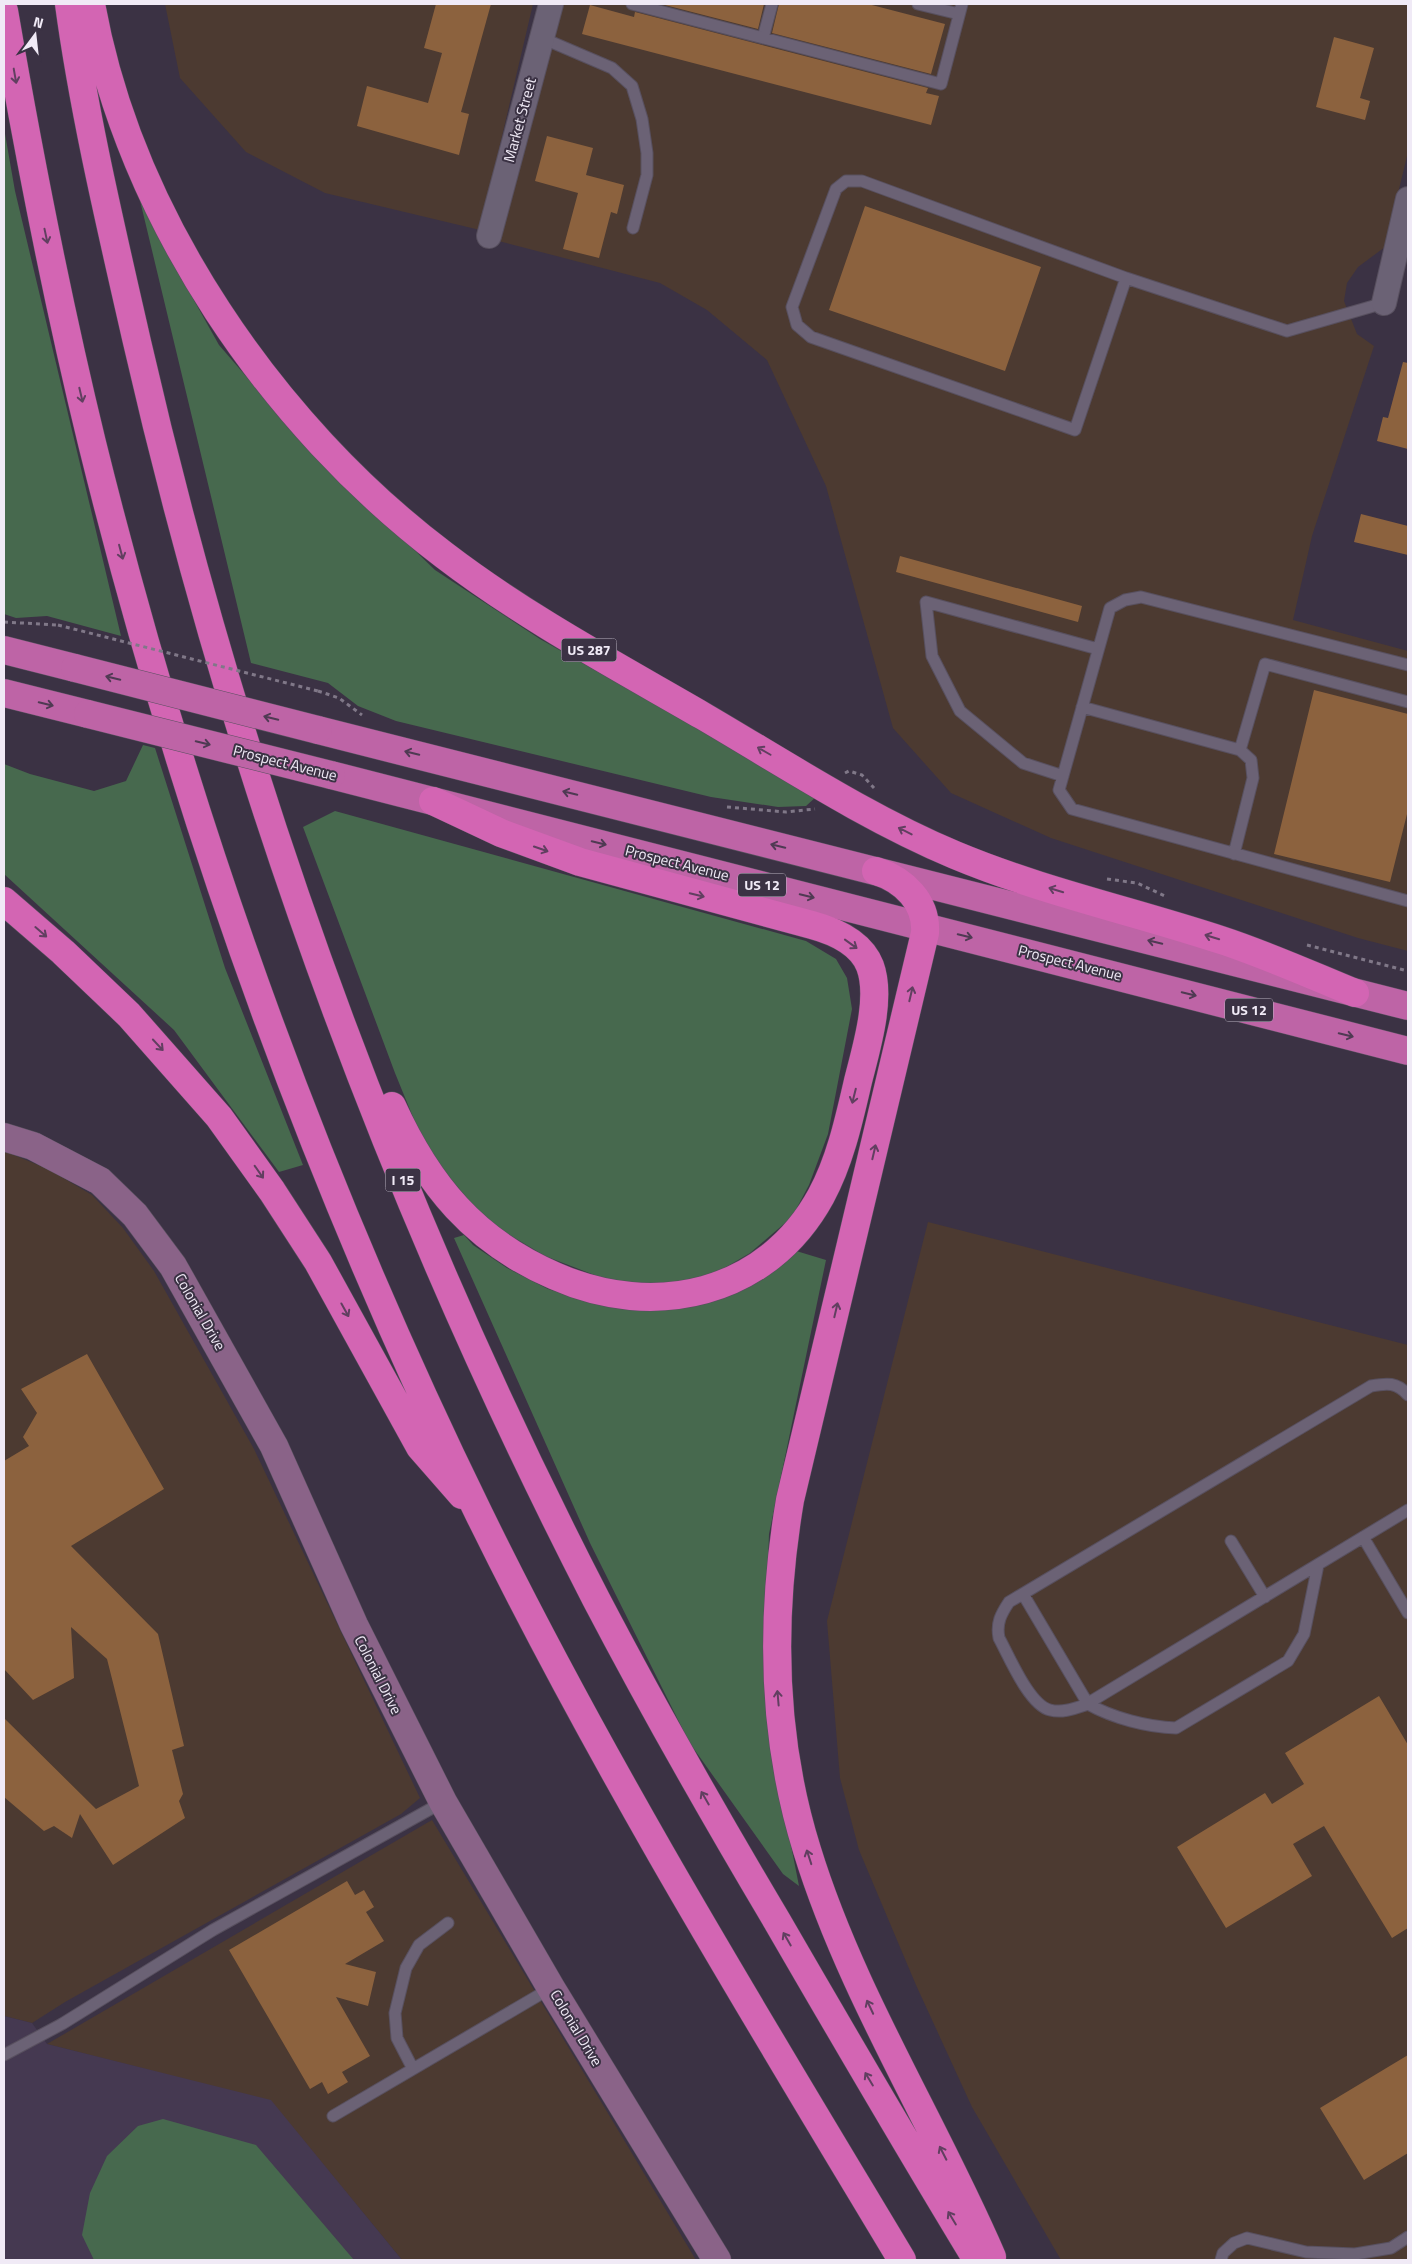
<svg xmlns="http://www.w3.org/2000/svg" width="1412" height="2264" font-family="'Titillium Web',sans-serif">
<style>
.commercial{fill:#4c3a31}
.built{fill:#453951}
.green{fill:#47694e}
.building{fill:#8c623e}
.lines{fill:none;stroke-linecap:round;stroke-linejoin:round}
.service-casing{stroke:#58505f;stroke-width:13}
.minor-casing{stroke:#58505f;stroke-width:26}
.secondary-casing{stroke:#58505f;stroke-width:29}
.trunk-casing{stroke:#58505f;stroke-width:29}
.motorway-casing{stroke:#58505f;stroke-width:29}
.path{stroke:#807888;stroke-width:3;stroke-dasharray:4 4;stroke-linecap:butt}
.service{stroke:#6b6275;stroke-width:11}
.minor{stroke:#6b6275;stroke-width:24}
.secondary{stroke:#8a6388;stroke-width:28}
.trunk{stroke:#be64a6;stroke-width:28}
.motorway{stroke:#d365b3;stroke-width:28}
.trunk-bridge-casing{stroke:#58505f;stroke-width:29;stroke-linecap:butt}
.path-bridge{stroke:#807888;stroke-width:3;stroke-dasharray:4 4;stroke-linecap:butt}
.trunk-bridge{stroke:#be64a6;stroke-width:28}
.oneway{stroke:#613f60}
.oneway2{stroke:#4f3a53}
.labels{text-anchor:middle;stroke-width:4;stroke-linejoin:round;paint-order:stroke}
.shield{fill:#3b3244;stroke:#bab3c1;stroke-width:1}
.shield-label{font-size:14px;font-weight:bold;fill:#f0eaf6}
.street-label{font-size:15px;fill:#f0eaf6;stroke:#3b3244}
</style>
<rect width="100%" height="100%" fill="#3b3244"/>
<path class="commercial" d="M165,4H533L480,230L325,193L246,152L180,78Z
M557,4H1408V152L1385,247L1358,267L1347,283L1344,301L1357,334L1374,346L1312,536L1293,620L1408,651V951L1358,938L1051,838L951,793L893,728L826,486L767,360L707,310L660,283L495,240Z
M4,1151L48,1169L92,1195L123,1228L154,1271L254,1449L420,1798L401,1814L65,2002L32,2023L4,2016Z
M928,1222L1408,1345V2260H1061L972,2107L916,1985L859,1850L840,1778L827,1621Z
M432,1820L696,2260H402L271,2101L47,2044Z"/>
<path class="built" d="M4,2016L32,2023L47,2044L271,2100L402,2260H4Z"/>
<path class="green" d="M4,128L15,191L121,636L47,616L16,618L4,614Z
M137,188L162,243L219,345L301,440L435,570L540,639L817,796L806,806L778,807L711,797L396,721L358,706L328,683L251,663Z
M143,745L155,748L225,968L303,1165L279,1172L174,1030L4,874V764L30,774L94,791L126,781Z
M335,811L806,941L836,959L847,978L852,1009L828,1134L809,1185L792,1217L750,1253L704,1280L656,1285L610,1281L545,1256L486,1221L426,1149L395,1073L303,827Z
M464,1235L473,1245L507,1268L548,1289L600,1305L657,1309L793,1250L826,1260L769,1534L765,1647L770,1738L799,1886L783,1874L689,1742L590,1543L454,1238Z
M163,2119L256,2145L354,2260H94L82,2235L90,2193L107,2156L138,2126Z"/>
<path class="building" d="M436,4H491L461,112L469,114L459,155L357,126L367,86L428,103L442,53L424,48Z
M661,4H764L758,29Z
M779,4H868L945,24L931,74L772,33Z
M590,5L634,17L635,12L928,88L926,93L939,96L931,125L582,34Z
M1334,37L1374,48L1360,98L1370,101L1365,120L1316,107Z
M547,136L593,148L586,175L624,185L617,214L611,212L599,258L563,249L578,193L535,181Z
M865,206L1041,267L1005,371L829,310Z
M1403,362L1408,363V449L1377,441L1383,417L1388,418Z
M1361,514L1408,526V555L1354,542Z
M900,556L1082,606L1078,622L896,572Z
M1314,690L1408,714V810L1390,882L1274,854Z
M87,1354L164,1489L71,1546L158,1634L184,1746L172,1750L183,1794L179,1801L185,1818L113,1865L80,1814L72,1838L54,1826L44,1831L4,1797V1718L96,1809L139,1786L107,1659L71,1627L74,1678L33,1700L4,1669V1461L29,1446L23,1437L37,1413L21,1389Z
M1379,1696L1408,1745V1928L1392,1938L1324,1826L1293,1844L1312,1876L1226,1928L1177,1847L1265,1793L1272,1804L1304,1784L1285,1753Z
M347,1881L355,1895L364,1890L374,1907L366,1912L384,1941L345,1964L376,1972L368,2006L336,1997L370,2056L342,2072L348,2082L328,2094L322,2082L310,2089L229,1950Z
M1408,2055V2153L1364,2180L1320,2108Z"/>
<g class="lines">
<g class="service-casing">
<path id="service" d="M632,4L941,84L962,4
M918,4L959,14
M542,38L612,68L632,86L642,119L647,153V175L633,228
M763,38L772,4
M1126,278L862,181H846L836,189L792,307L797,325L811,337L1075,430L1126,278L1287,331L1384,303
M1408,665L1141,597L1125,600L1110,608L1059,790L1072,809L1408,901
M1082,707L1240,750L1251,760L1253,778L1234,854
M1240,750L1265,664L1408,702
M1063,776L1023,763L960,711L932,656L926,602L1098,649
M1408,1395C1397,1382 1387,1383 1371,1386L1009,1602C1001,1614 996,1623 999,1638C1009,1656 1029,1705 1050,1710C1062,1713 1073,1709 1085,1705L1408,1510
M1363,1537L1408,1613
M1231,1541L1265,1597
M1023,1594L1088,1704C1113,1718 1147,1727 1176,1728L1288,1661L1304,1634L1318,1565
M4,2055L62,2024L213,1930L443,1802
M413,2069L397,2038L395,2013L406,1968L419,1945L448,1923
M333,2116L551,1988
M1221,2260L1223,2253L1234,2243L1247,2238L1306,2252L1355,2254L1391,2248L1408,2237"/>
</g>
<g class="minor-casing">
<path id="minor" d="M489,236L551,4
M1384,303L1408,199"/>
</g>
<g class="secondary-casing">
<path id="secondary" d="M4,1137L33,1146L100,1181L135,1215L173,1266L274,1446L354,1625L443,1802L551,1988L717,2260"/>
</g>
<g class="trunk-casing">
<path id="trunk" d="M4,650L75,668
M4,693L88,714
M318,730L1408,1006
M331,775L1408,1051"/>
</g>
<g class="motorway-casing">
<path id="motorway" d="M69,4C84,115 112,232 137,342C237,778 391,1201 596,1599C653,1708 714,1815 777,1921C843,2035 909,2148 977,2260
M91,4C130,218 272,425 444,555C525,617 615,665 703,716C785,764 867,818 955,855C1041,891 1133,911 1221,940C1267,955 1311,975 1355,993
M4,11C29,156 57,300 92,443C183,811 312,1173 479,1514C605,1771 755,2015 902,2260
M876,871C904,880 927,902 925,933L790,1500C770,1618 771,1735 807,1850C851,1993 933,2120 992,2257
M4,901L63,952L129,1015L219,1117L272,1191L318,1262L420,1447L462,1495
M392,1106C428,1185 474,1241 555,1276C654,1320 767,1295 821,1196C840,1161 849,1120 858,1081C866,1049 882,998 870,966C861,943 834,931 812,925L580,862L501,833L433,801"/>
</g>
<path class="path" d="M4,622L58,625
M318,691L339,698L362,715
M845,773L849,771L862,775L874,788
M727,807L786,812L815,809
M1107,879L1137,883L1165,896
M1307,945L1408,971"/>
<use href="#service" class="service"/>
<use href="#minor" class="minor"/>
<use href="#secondary" class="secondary"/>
<use href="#trunk" class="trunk"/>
<use href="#motorway" class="motorway"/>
<g class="trunk-bridge-casing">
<path id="trunk-bridge" d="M75,668L318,730
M88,714L331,775"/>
</g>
<path class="path-bridge" d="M58,625L318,691"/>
<use href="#trunk-bridge" class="trunk-bridge"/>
</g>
<defs><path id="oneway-shaft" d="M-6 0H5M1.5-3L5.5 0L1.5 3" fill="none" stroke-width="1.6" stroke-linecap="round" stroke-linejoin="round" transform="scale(1.25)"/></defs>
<g class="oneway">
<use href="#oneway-shaft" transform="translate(15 76) rotate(80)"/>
<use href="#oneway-shaft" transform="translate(46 236) rotate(78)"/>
<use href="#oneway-shaft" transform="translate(81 395) rotate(77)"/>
<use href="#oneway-shaft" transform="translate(121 552) rotate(75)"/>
<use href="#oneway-shaft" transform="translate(764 751) rotate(-150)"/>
<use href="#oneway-shaft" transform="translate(905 831) rotate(-153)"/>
<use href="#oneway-shaft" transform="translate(541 849) rotate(19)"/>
<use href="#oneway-shaft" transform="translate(1056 890) rotate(-163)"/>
<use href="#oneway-shaft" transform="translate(697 895) rotate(14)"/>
<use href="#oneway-shaft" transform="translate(41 932) rotate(41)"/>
<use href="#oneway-shaft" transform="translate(1212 937) rotate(-163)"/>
<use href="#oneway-shaft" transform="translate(851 944) rotate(36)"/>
<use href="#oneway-shaft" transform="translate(911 994) rotate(-77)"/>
<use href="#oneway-shaft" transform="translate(158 1045) rotate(47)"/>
<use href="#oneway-shaft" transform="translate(854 1096) rotate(104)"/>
<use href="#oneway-shaft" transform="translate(874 1152) rotate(-77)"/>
<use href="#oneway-shaft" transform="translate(259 1172) rotate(55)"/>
<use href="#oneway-shaft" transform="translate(345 1310) rotate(61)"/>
<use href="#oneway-shaft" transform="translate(836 1310) rotate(-77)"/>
<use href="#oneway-shaft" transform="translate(778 1698) rotate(-95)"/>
<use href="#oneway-shaft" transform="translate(705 1798) rotate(-120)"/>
<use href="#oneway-shaft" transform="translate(809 1857) rotate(-108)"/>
<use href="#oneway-shaft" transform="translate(787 1939) rotate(-120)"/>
<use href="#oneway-shaft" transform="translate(870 2007) rotate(-115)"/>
<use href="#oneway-shaft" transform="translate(869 2079) rotate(-121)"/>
<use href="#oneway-shaft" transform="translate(943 2153) rotate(-117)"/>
<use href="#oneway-shaft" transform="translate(952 2218) rotate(-121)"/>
</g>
<g class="oneway2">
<use href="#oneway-shaft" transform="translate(113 678) rotate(-166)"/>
<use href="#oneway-shaft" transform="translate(46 704) rotate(14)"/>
<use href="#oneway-shaft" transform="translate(271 718) rotate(-166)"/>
<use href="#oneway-shaft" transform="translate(203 743) rotate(14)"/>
<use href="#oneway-shaft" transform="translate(412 753) rotate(-166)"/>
<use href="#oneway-shaft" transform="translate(570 793) rotate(-166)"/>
<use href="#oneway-shaft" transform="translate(599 843) rotate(14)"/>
<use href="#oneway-shaft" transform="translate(778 846) rotate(-166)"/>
<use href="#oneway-shaft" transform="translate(807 896) rotate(14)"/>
<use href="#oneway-shaft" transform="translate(965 936) rotate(14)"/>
<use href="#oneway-shaft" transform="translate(1155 942) rotate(-166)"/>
<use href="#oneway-shaft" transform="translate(1189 994) rotate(14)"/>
<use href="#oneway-shaft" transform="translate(1346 1035) rotate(14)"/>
</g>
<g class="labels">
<g class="shield">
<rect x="561.5" y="638.5" width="55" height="23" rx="4"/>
<rect x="738" y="873.5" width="48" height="23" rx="4"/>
<rect x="1225" y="998.5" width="48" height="23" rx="4"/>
<rect x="385.5" y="1168.5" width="35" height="23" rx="4"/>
</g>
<g class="shield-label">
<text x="589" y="655">US 287</text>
<text x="762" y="890">US 12</text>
<text x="1249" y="1015">US 12</text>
<text x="403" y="1185">I 15</text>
</g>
<g class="street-label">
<text transform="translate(520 120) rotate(-75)" y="5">Market Street</text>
<text transform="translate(285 763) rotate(14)" y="5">Prospect Avenue</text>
<text transform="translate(677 863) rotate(14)" y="5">Prospect Avenue</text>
<text transform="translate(1070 963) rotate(14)" y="5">Prospect Avenue</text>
<text transform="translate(200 1312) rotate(60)" y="5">Colonial Drive</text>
<text transform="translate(378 1675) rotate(63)" y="5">Colonial Drive</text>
<text transform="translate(576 2028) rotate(59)" y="5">Colonial Drive</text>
</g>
</g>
<rect width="1412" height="2264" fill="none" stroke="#f0eaf6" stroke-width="10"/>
<g transform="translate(35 35) rotate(15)" stroke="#3b3244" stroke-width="4" paint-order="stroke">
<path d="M0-4L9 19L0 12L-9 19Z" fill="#f0eaf6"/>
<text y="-8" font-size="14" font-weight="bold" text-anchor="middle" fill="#f0eaf6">N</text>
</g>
</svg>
